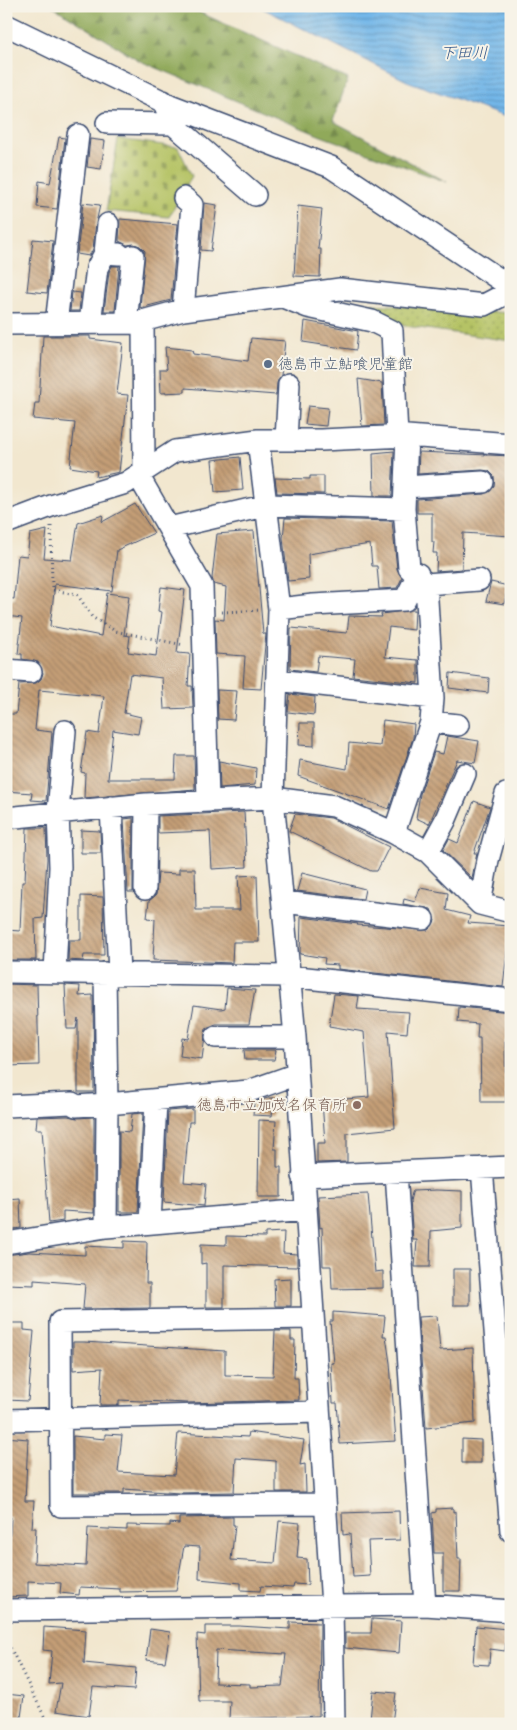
<svg xmlns="http://www.w3.org/2000/svg" width="517" height="1730" font-family="'Comic Neue','Klee One',sans-serif">
  <defs>
    <pattern id="grass-dots" width="8" height="8" patternUnits="userSpaceOnUse" patternTransform="scale(1.25)"><rect width="8" height="8" fill="#b5c365"/><path d="M2 2h.1M6 6h.1" fill="none" stroke="#929f56" stroke-width="1.8" stroke-linecap="round"/></pattern>
    <pattern id="forest-firs" width="22" height="20" patternUnits="userSpaceOnUse" patternTransform="scale(1.25)"><rect width="22" height="20" fill="#90a95a"/><path d="M5 1l3.5 6h-7zM16 11l3.5 6h-7z" fill="#758a4e"/></pattern>
    <pattern id="cemetery-stones" width="16" height="16" patternUnits="userSpaceOnUse" patternTransform="scale(1.25)"><rect width="16" height="16" fill="#b5c365"/><path d="M2 7V4a2 2 0 0 1 4 0v3zM10 15v-3a2 2 0 0 1 4 0v3z" fill="#929f56"/></pattern>
    <pattern id="water-rules" width="6" height="5" patternUnits="userSpaceOnUse" patternTransform="scale(1.25)"><rect width="6" height="5" fill="#73b7e9"/><path d="M0 2.5h6" fill="none" stroke="#5e95c0"/></pattern>
    <pattern id="building-back-hatch" width="6" height="6" patternUnits="userSpaceOnUse" patternTransform="scale(1.25)"><rect width="6" height="6" fill="#c49e76"/><path d="M-1 5l2 2M0 0l6 6M5-1l2 2" fill="none" stroke="#9e8164"/></pattern>
  </defs>
  <rect width="100%" height="100%" fill="#f7f3e8"/>
  <filter id="ink" filterUnits="userSpaceOnUse"><feTurbulence type="fractalNoise" baseFrequency=".02" numOctaves="2"/><feDisplacementMap in="SourceGraphic" scale="10" xChannelSelector="R" yChannelSelector="G"/><feConvolveMatrix kernelMatrix="1 2 1 2 8 2 1 2 1" color-interpolation-filters="sRGB"/></filter>
  <filter id="wash" filterUnits="userSpaceOnUse"><feTurbulence type="fractalNoise" baseFrequency=".0096" numOctaves="4" result="noise"/><feDisplacementMap in="SourceGraphic" scale="20" xChannelSelector="R" yChannelSelector="G"/><feGaussianBlur stdDeviation="1.12" result="paint"/><feColorMatrix in="noise" values="0 0 0 0 0 0 0 0 0 0 0 0 0 0 0 0 0 1.4 0 .05"/><feComposite in="paint" operator="in"/></filter>
  <g filter="url(#wash)">
    <rect width="100%" height="100%" fill="#f2e7cf"/>
    <!-- grass -->
    <path fill="url(#grass-dots)" stroke="#687962" d="M341,302L511,313V341L398,325L390,316L335,306Z"/>
    <!-- forest -->
    <path fill="url(#forest-firs)" stroke="#566c5c" d="M52,6H185L348,79L333,121L447,182L321,136L140,61Z"/>
    <!-- cemetery -->
    <path fill="url(#cemetery-stones)" stroke="#687962" d="M118,139L178,147L192,176L169,217L106,211Z"/>
    <!-- water -->
    <path fill="url(#water-rules)" stroke="#4773a4" d="M258,6H511V119L407,81Z"/>
    <g id="blocks">
      <!-- building -->
      <path fill="url(#building-back-hatch)" fill-rule="evenodd" d="M59,137L65,138L57,209L37,207L39,181L50,183Z
        M90,139L105,141L101,169L87,167Z
        M83,203L100,205L96,223L93,249L89,256L77,254Z
        M204,203L217,205L211,251L201,250Z
        M298,206L322,209L318,249H321L320,277L294,276Z
        M120,219L178,224L171,300L140,308L145,251L140,246L134,244L127,245L119,241Z
        M33,239L53,241L47,293L27,291Z
        M112,266H119L115,311H104L109,272Z
        M72,292L81,293L79,311H70Z
        M305,321L358,331L356,350L303,342Z
        M43,336H90V339L123,343L117,394L128,395L119,472L96,477L97,471L70,467L75,423L33,419L35,403H39Z
        M251,338L285,341L281,375L277,383L276,395L185,388V392L161,393L160,369H167L165,347L192,350L193,354L248,361Z
        M358,379L382,383L384,425L362,426Z
        M308,406L328,408L326,426L305,424Z
        M394,451L392,496H374L373,453Z
        M419,452L511,456V536L463,533L462,569L436,571L437,553H433L434,542H432V513H417V499L484,494L494,487V476L489,471L482,470L418,474Z
        M240,457L243,490L215,492L212,460Z
        M310,476H324V494L277,493L275,478L310,479Z
        M135,504L154,533L117,550L112,591L55,584L50,626L101,636L107,593L129,596L124,635L130,636L128,652L156,656L162,612L158,611L161,587L185,590L177,653L190,654L188,686H192L193,708L164,709L162,678L130,674L124,713L141,717L138,734L113,730L108,779H175L176,756H194L195,789L84,798L85,773L81,772L87,732L99,734L104,696L39,690L35,730L52,732L46,801L31,800L32,793L6,791V714H16L19,684L36,683L41,679L43,673L38,662L22,659V654H18L22,618L6,616V598L14,599L18,555L27,556L30,534L47,530L44,558L72,560L78,523L103,515L102,522Z
        M285,518L392,521L397,569L402,578L397,588L379,589L377,566H372L370,544L308,554L309,579L288,581L283,538Z
        M254,531L263,634H266L261,689L243,688L245,656L216,654L215,619L224,620L226,587L214,584L212,578L217,534Z
        M491,582L508,586L504,604L486,601Z
        M412,610H415L414,630L389,627L385,657L418,660V683L353,676L355,659L318,656L316,672L290,669L291,628L347,633L349,616L382,617L381,614Z
        M450,673L489,678L488,693L449,688Z
        M217,690L237,691L234,720L218,719Z
        M290,694L315,697L314,715L288,712Z
        M383,720L414,724L413,738L389,809L298,776L300,760L347,769L349,743L380,746Z
        M300,723H314V746L299,745Z
        M447,736L479,741L475,763L457,760L429,824L416,818L420,794L434,752L443,754Z
        M219,761L256,768L255,785L220,788Z
        M474,801L490,807L474,853H477L472,878L443,850L449,839L458,843Z
        M244,812L247,867L212,869L210,831L158,833V816Z
        M295,814L331,818L389,847L377,871H371L289,831Z
        M133,818V892H128L124,819Z
        M27,828H46L47,859L43,918L35,919L36,960H6V930L20,931L22,882H25Z
        M81,830L100,831L101,853H81Z
        M179,869H195L196,910H240L238,876L257,875L259,942H233L232,963L153,960L155,919L147,918L149,901L156,895L158,873L179,874Z
        M302,873L365,889L363,899L297,891Z
        M420,888L448,893L446,910L470,916L468,923L510,926L503,987L338,969V965L324,964L325,958L300,954L301,917L358,924L357,925L428,930L435,921L431,909L403,904L404,899L415,902Z
        M81,896L103,897L104,955H84L83,961L68,960L69,940H81Z
        M6,984L37,985L39,1065L6,1066Z
        M65,985L80,986L79,996L93,995L94,1092H78V1018L76,1029H67Z
        M227,988L255,990L249,1024H216L206,1028L202,1059L180,1056L182,1038L188,1039L194,1005L221,1009L225,1008Z
        M334,994L359,996L357,1009L409,1012L407,1033L388,1031L395,1128L347,1133V1162L317,1163V1143H325L322,1101L369,1097L364,1032L329,1026Z
        M459,1007L511,1012V1041H505L506,1102H481L480,1038H477L478,1024L458,1022Z
        M244,1050H276L274,1060H245Z
        M268,1098H274L272,1116L253,1115L254,1102Z
        M193,1109V1122H189L184,1182L206,1184L204,1206L164,1202L168,1111Z
        M143,1113L138,1212H119V1131L130,1132L132,1114Z
        M68,1116L77,1118L94,1117V1213L63,1211V1221L49,1223L42,1129H36L37,1117Z
        M259,1120L276,1121L274,1149H277V1167H281V1197H258Z
        M436,1190L462,1191V1228L431,1231L430,1267H415L417,1240H413L410,1201L412,1193L413,1191Z
        M368,1194L375,1272L383,1271V1288L332,1289L331,1266H323L322,1227L320,1228L318,1196Z
        M20,1198L21,1228L6,1230V1199Z
        M284,1232L283,1253L297,1254V1267L224,1265V1307H206V1263L201,1264V1244L226,1245V1236L265,1237V1233Z
        M124,1241L147,1242L146,1283H150V1308L83,1309L85,1284L34,1280V1285L6,1284V1255L29,1252L85,1255V1246L124,1248Z
        M453,1269H470V1305H453Z
        M291,1278V1306H275L274,1279Z
        M333,1312L385,1316L383,1336H386L390,1363L396,1441L340,1444L337,1403H333L331,1363H334L330,1321H333Z
        M437,1316L440,1350L473,1348L475,1423L426,1428L418,1317Z
        M6,1323H24V1330L34,1331L28,1401L6,1400Z
        M275,1331H291V1340H295L294,1378H298L299,1400L187,1403L119,1400V1405H100L102,1368L73,1370V1342H84L225,1351V1375L273,1376Z
        M249,1432L304,1440L300,1465L305,1464L306,1492H276V1461L236,1458L234,1492L179,1493L124,1489V1493H73V1436L105,1439V1434L122,1435L118,1472L174,1475L178,1433L248,1437Z
        M6,1437L28,1439L25,1501H34L32,1528H36L34,1563L86,1566L88,1528L127,1530V1525L170,1526V1523L179,1524V1518L233,1517V1525H235L231,1560L275,1563L279,1521L300,1523L297,1558L307,1559L308,1585L294,1584L293,1588L261,1586L260,1591L241,1590V1583L199,1579L200,1547L184,1546L176,1591L120,1592V1589L80,1587L79,1595L60,1593L61,1583L28,1581V1596L6,1597V1561H8L11,1517H6Z
        M462,1439L481,1440V1463H462Z
        M453,1508V1512L456,1511L458,1559H461L460,1591H443V1553H434L432,1513L436,1512V1509Z
        M399,1511L400,1540L368,1541L370,1576L353,1577L350,1534L343,1535L342,1513Z
        M372,1619L401,1621L399,1653L345,1648V1633H371Z
        M290,1622L320,1623L319,1716L229,1719L230,1701H199L197,1634L205,1635V1626H239L290,1629ZM216,1650L286,1654L282,1686L250,1687V1684L215,1683Z
        M476,1626L507,1629L505,1651L490,1649L489,1665L473,1664Z
        M44,1627L86,1630L84,1663L136,1668L134,1690L93,1687L89,1716L56,1711L61,1683L49,1684L52,1651L43,1650Z
        M150,1629L170,1632L165,1662L146,1660Z
        M373,1691L396,1693L392,1723L370,1720Z
        M6,1694L24,1696L20,1724H6Z"/>
    </g>
  </g>
  <g filter="url(#ink)">
    <use href="#blocks" fill-opacity="0" stroke="#3b4b6f" stroke-width="1"/>
    <g fill="none" stroke-linecap="round" stroke-linejoin="round">
      <defs>
        <path id="minor" d="M6,25L170,105L331,167L511,287
          M163,101L173,124L255,195
          M107,123L173,124
          M108,224L105,253L119,254
          M283,297L308,307L372,321L392,331L397,436
          M183,310L192,205L184,198
          M143,321L144,470
          M90,323L97,268L105,253
          M126,323L133,256
          M6,324L135,323L183,310L340,289L484,305L511,291
          M56,324L78,135
          M258,440L279,609L273,798L295,1037L332,1606L334,1724
          M286,440L289,384
          M138,475L202,586L208,800
          M405,487L483,482
          M6,523L51,506L126,483L175,451L258,440H321L407,436L511,444
          M169,528L268,505L404,509
          M426,584L479,580
          M279,609L313,605L405,600L418,574
          M6,670L31,672
          M277,680L433,698
          M431,722L458,725
          M111,807L119,973
          M6,818L146,804L273,798L334,806L394,833L428,852L480,904L511,912
          M394,833L431,722L433,698L426,584L409,568L404,509L407,436
          M428,852L445,821L465,774
          M145,889L146,804
          M284,902L423,919
          M480,904L488,860L506,794
          M6,972L288,976L511,1000
          M55,973L60,867L58,812L65,731
          M105,973L107,1104L249,1091L297,1074
          M216,1037H295
          M6,1106L72,1103L76,1106L107,1104L106,1227
          M482,1168L511,1531
          M396,1172L425,1605
          M303,1176L511,1167
          M150,1223L156,1101
          M6,1243L106,1227L306,1210
          M312,1318L60,1322L61,1506L324,1504
          M6,1420L318,1412
          M6,1610L425,1605L511,1611"/>
      </defs>
      <!-- minor casing -->
      <use href="#minor" stroke="#3b4b6f" stroke-width="24"/>
      <!-- path -->
      <path stroke="#3b4b6f" stroke-width="3" stroke-dasharray="1 4" stroke-linecap="butt" d="M51,526L52,590L77,594L92,617L115,631L184,645
        M222,612L260,610
        M6,1639L48,1724"/>
      <!-- minor -->
      <use href="#minor" stroke="#fff" stroke-width="21"/>
    </g>
  </g>
  <!-- markers -->
  <circle fill="#5c6f8a" stroke="#f7f3e8" stroke-width="2" cx="268" cy="364" r="5"/>
  <circle fill="#8d6e63" stroke="#f7f3e8" stroke-width="2" cx="357" cy="1105" r="5"/>
  <g text-anchor="middle" dominant-baseline="central" stroke-width="4" stroke-linejoin="round" paint-order="stroke">
    <!-- service labels -->
    <g font-size="15" fill="#4e5e75" stroke="#f7f3e8" text-anchor="start">
      <text x="278" y="364">徳島市立鮎喰児童館</text>
    </g>
    <!-- education labels -->
    <g font-size="15" fill="#785e54" stroke="#f7f3e8" text-anchor="end">
      <text x="347" y="1105">徳島市立加茂名保育所</text>
    </g>
    <!-- water labels -->
    <g font-size="16" font-style="italic" fill="#355888" stroke="#f7f3e8">
      <text x="464" y="53">下田川</text>
    </g>
  </g>
  <!-- margin -->
  <rect width="517" height="1730" fill="none" stroke="#f7f3e8" stroke-width="25"/>
</svg>
